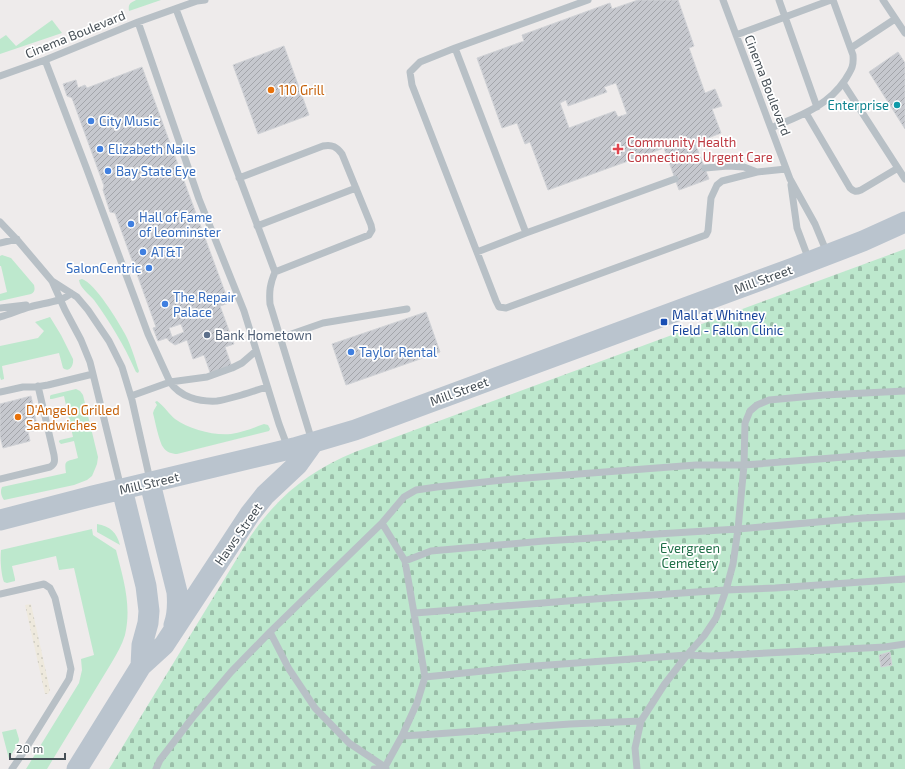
<svg xmlns="http://www.w3.org/2000/svg" width="905" height="769" font-family="'Exo 2',sans-serif">
  <defs>
    <pattern id="sand-dots" width="8" height="8" patternUnits="userSpaceOnUse"><rect width="8" height="8" fill="#eee9dd"/><path d="M2 2h.1M6 6h.1" fill="none" stroke="#cdcac0" stroke-width="1.8" stroke-linecap="round"/></pattern>
    <pattern id="cemetery-stones" width="16" height="16" patternUnits="userSpaceOnUse"><rect width="16" height="16" fill="#bde8cd"/><path d="M2 7V4a2 2 0 0 1 4 0v3zM10 15v-3a2 2 0 0 1 4 0v3z" fill="#9bbea9"/></pattern>
    <pattern id="building-hatch" width="6" height="6" patternUnits="userSpaceOnUse"><rect width="6" height="6" fill="#c6c8ce"/><path d="M-1 1l2-2M0 6l6-6M5 7l2-2" fill="none" stroke="#a3a5aa"/></pattern>
  </defs>
  <rect width="100%" height="100%" fill="#eeebeb"/>
  <!-- green -->
  <path fill="#bde8cd" d="M136,0H161L129,11C128,4 130,3 136,0Z
    M52,20L62,33L0,54V39L6,35L16,46Z
    M2,255L11,258L34,285C35,289 35,292 31,294L0,301V294L7,292L1,266H0V256Z
    M82,279C95,283 118,321 125,334C131,345 135,359 139,371L138,373L136,372L135,370C124,345 110,322 94,300C89,294 80,288 79,280Z
    M50,317L61,335L73,359C74,366 69,373 63,368L59,353L2,366L4,378V379L1,380L0,377V346L38,338L44,331L35,322Z
    M76,389L80,391L83,395L98,457L97,464L95,469L92,476L87,480L74,485L4,500C1,496 0,491 2,487L66,473C64,459 66,462 78,458L74,441L61,444L59,442V441L60,440L73,437L64,396L52,399H50V396L51,395Z
    M157,401C164,406 169,414 175,419C189,429 214,436 231,434C243,432 253,428 264,424L268,425L270,429L269,431L177,454C172,454 166,452 163,447C159,441 155,421 153,413L154,410L157,405L155,402Z
    M97,524C110,526 117,533 120,545L97,532Z
    M92,529L93,535L96,537L116,550C123,578 132,605 125,635C122,645 117,653 112,662L47,769H26L79,683L82,670L81,659L94,655L74,568L59,570L56,556L12,566L15,579V581L7,583L4,582C1,574 0,559 1,550Z
    M16,729L19,739V741L9,759L2,732Z"/>
  <!-- sand -->
  <path fill="url(#sand-dots)" d="M31,604L50,690L48,694H45L25,605Z"/>
  <!-- cemetery -->
  <path fill="url(#cemetery-stones)" d="M905,249V769H109L250,537C278,496 309,471 355,452Z"/>
  <!-- building -->
  <path fill="url(#building-hatch)" stroke="#d0d2d6" fill-rule="evenodd" d="M638,0H678L694,46L689,48L705,93L715,89L722,106L712,109L721,133L695,143L709,179L679,190L664,148L548,190L530,142L525,144L517,123L502,128L477,58L524,41L522,35L610,3L612,9ZM616,83L627,114L618,117L615,111L569,128L560,103L566,100L568,106L607,92L604,87Z
    M284,46L309,115L258,134L233,65Z
    M898,52L905,63V129L869,72Z
    M142,67L229,303L220,306L234,344L225,347L232,367L211,375L204,355L193,359L187,340L175,345L169,341L167,338L158,341L153,328L156,327L115,213L110,212L103,190L104,186L72,98L67,96L63,84L76,80L78,88L85,85L87,88ZM181,324L184,332L172,337L169,328Z
    M426,312L440,352L346,385L332,344Z
    M31,396L38,430L28,432L30,441L3,448L0,436V404Z
    M890,652L892,665L881,667L879,655Z"/>
  <g fill="none" stroke-linecap="round" stroke-linejoin="round">
    <!-- lane -->
    <path stroke="#b8c0c6" stroke-width="7" d="M588,0L455,48L526,233L675,179
      M723,0L790,179L815,224L827,253
      M779,0L817,107
      M883,0L905,33
      M176,9L275,272C270,284 269,291 270,304L312,441
      M138,22L199,199L244,311L279,424L288,448
      M736,35L831,0
      M455,48L420,62L410,72L412,85L496,301L499,307L506,308L703,236L706,235L708,231L711,198L717,185L722,181L757,172L786,169
      M851,48L895,19
      M45,60L86,167L148,334L170,382C180,397 199,402 217,401C224,400 231,398 238,396C248,393 257,390 267,387
      M0,76L45,60L138,22L197,1L205,0
      M843,83L905,179
      M806,113L850,188C854,192 856,192 861,190L898,168
      M771,128C799,116 827,107 845,80C851,70 854,67 853,55L833,0
      M705,168L728,166L744,167L757,172
      M239,178L323,146C332,144 337,147 342,154L371,225L372,230L369,235L275,272
      M791,185L797,228L809,260
      M0,222L19,242L52,281L65,310L81,340L90,362L93,374L121,488
      M257,226L356,188
      M0,243L17,239
      M477,252L526,233
      M52,281L77,297L88,310L109,341L122,367L132,400L150,480
      M0,308L26,305
      M0,317C10,314 20,310 30,307C42,303 63,302 71,293
      M280,338L323,323L407,309
      M0,392L23,387H36L48,385L93,374
      M131,396L170,382L207,377L232,368L242,363L256,351
      M0,479L50,467C55,464 55,461 54,455L38,386
      M405,561L431,551L544,541L738,529L863,518L905,516
      M0,594L44,584L50,588L55,598L71,669L69,679L25,750L12,769
      M415,613L580,600L726,590L775,588L905,579
      M270,632L289,669L315,708L349,743L385,767L402,736L417,703L425,677L405,561L382,523
      M425,677L521,667L687,655L710,656L885,647L905,644
      M402,736L435,734L570,724L641,721
      M156,769L160,760L193,717L231,672L270,632L382,523L404,497L416,490L437,487L513,479L696,465H744L870,455L905,453
      M374,769L386,768
      M637,769L635,748L641,721L664,685L687,655L704,636L716,618L726,590L733,564L738,529L744,465L745,423L750,411L757,405L769,400L824,395L905,391"/>
    <!-- secondary -->
    <path stroke="#bac4ce" stroke-width="21" d="M150,483L177,592C178,604 178,614 174,625
      M122,489L146,586L149,611L148,623L142,645L141,666
      M0,520L93,496L294,448L355,430L793,268L863,241L905,222
      M77,769L141,666L164,645L250,514L265,495L298,464L313,443"/>
  </g>
  <!-- markers -->
  <g fill="#e8710a" stroke="#fff" stroke-width="1.5">
    <circle cx="271" cy="90" r="4"/>
    <circle cx="18" cy="417" r="4"/>
  </g>
  <circle fill="#0f9aa8" stroke="#fff" stroke-width="1.5" cx="897" cy="105" r="4"/>
  <g fill="#3f7fe0" stroke="#fff" stroke-width="1.5">
    <circle cx="91" cy="121" r="4"/>
    <circle cx="100" cy="149" r="4"/>
    <circle cx="108" cy="171" r="4"/>
    <circle cx="131" cy="224" r="4"/>
    <circle cx="143" cy="252" r="4"/>
    <circle cx="149" cy="268" r="4"/>
    <circle cx="165" cy="304" r="4"/>
    <circle cx="351" cy="352" r="4"/>
  </g>
  <path fill="#e0444e" stroke="#fff" stroke-width="1.5" d="M616 143h4v4h4v4h-4v4h-4v-4h-4v-4h4z"/>
  <rect fill="#1a4fb4" stroke="#fff" stroke-width="1.5" x="660" y="318" width="8" height="8" rx="2"/>
  <circle fill="#5c6f8a" stroke="#fff" stroke-width="1.5" cx="207" cy="335" r="4"/>
  <g text-anchor="middle" dominant-baseline="central" stroke-width="3.5" stroke-linejoin="round" paint-order="stroke">
    <!-- street labels -->
    <g font-size="13" fill="#464f56" stroke="#fff">
      <text transform="translate(75 34) rotate(-22)">Cinema Boulevard</text>
      <text transform="translate(768 85) rotate(69)">Cinema Boulevard</text>
      <text transform="translate(763 279) rotate(-20)">Mill Street</text>
      <text transform="translate(459 391) rotate(-20)">Mill Street</text>
      <text transform="translate(149 483) rotate(-13)">Mill Street</text>
      <text transform="translate(238 534) rotate(-55)">Haws Street</text>
    </g>
    <!-- food labels -->
    <g font-size="13" fill="#c56008" stroke="#fff" text-anchor="start">
      <text x="279" y="90">110 Grill</text>
      <text x="26" y="410">D'Angelo Grilled<tspan x="26" dy="15">Sandwiches</tspan></text>
    </g>
    <!-- culture labels -->
    <g font-size="13" fill="#0d838f" stroke="#fff" text-anchor="end">
      <text x="889" y="105">Enterprise</text>
    </g>
    <!-- shop labels -->
    <g font-size="13" fill="#366cbe" stroke="#fff" text-anchor="start">
      <text x="99" y="121">City Music</text>
      <text x="108" y="149">Elizabeth Nails</text>
      <text x="116" y="171">Bay State Eye</text>
      <text x="139" y="217">Hall of Fame<tspan x="139" dy="15">of Leominster</tspan></text>
      <text x="151" y="252">AT&amp;T</text>
      <text x="141" y="268" text-anchor="end">SalonCentric</text>
      <text x="173" y="297">The Repair<tspan x="173" dy="15">Palace</tspan></text>
      <text x="359" y="352">Taylor Rental</text>
    </g>
    <!-- health labels -->
    <g font-size="13" fill="#be3a42" stroke="#fff" text-anchor="start">
      <text x="627" y="142">Community Health<tspan x="627" dy="15">Connections Urgent Care</tspan></text>
    </g>
    <!-- transit labels -->
    <g font-size="13" fill="#164399" stroke="#fff" text-anchor="start">
      <text x="672" y="315">Mall at Whitney<tspan x="672" dy="15">Field - Fallon Clinic</tspan></text>
    </g>
    <!-- service labels -->
    <g font-size="13" fill="#4e5e75" stroke="#fff" text-anchor="start">
      <text x="215" y="335">Bank Hometown</text>
    </g>
    <!-- park labels -->
    <g font-size="13" fill="#1f6f47" stroke="#fff">
      <text x="690" y="548">Evergreen<tspan x="690" dy="15">Cemetery</tspan></text>
    </g>
  </g>
  <!-- scale -->
  <path d="M10 753v6h55v-6" fill="none" stroke="#464f56" stroke-width="2"/>
  <text x="16" y="753" font-size="12" fill="#464f56" stroke="#ffffff" stroke-width="3" paint-order="stroke">20 m</text>
</svg>
